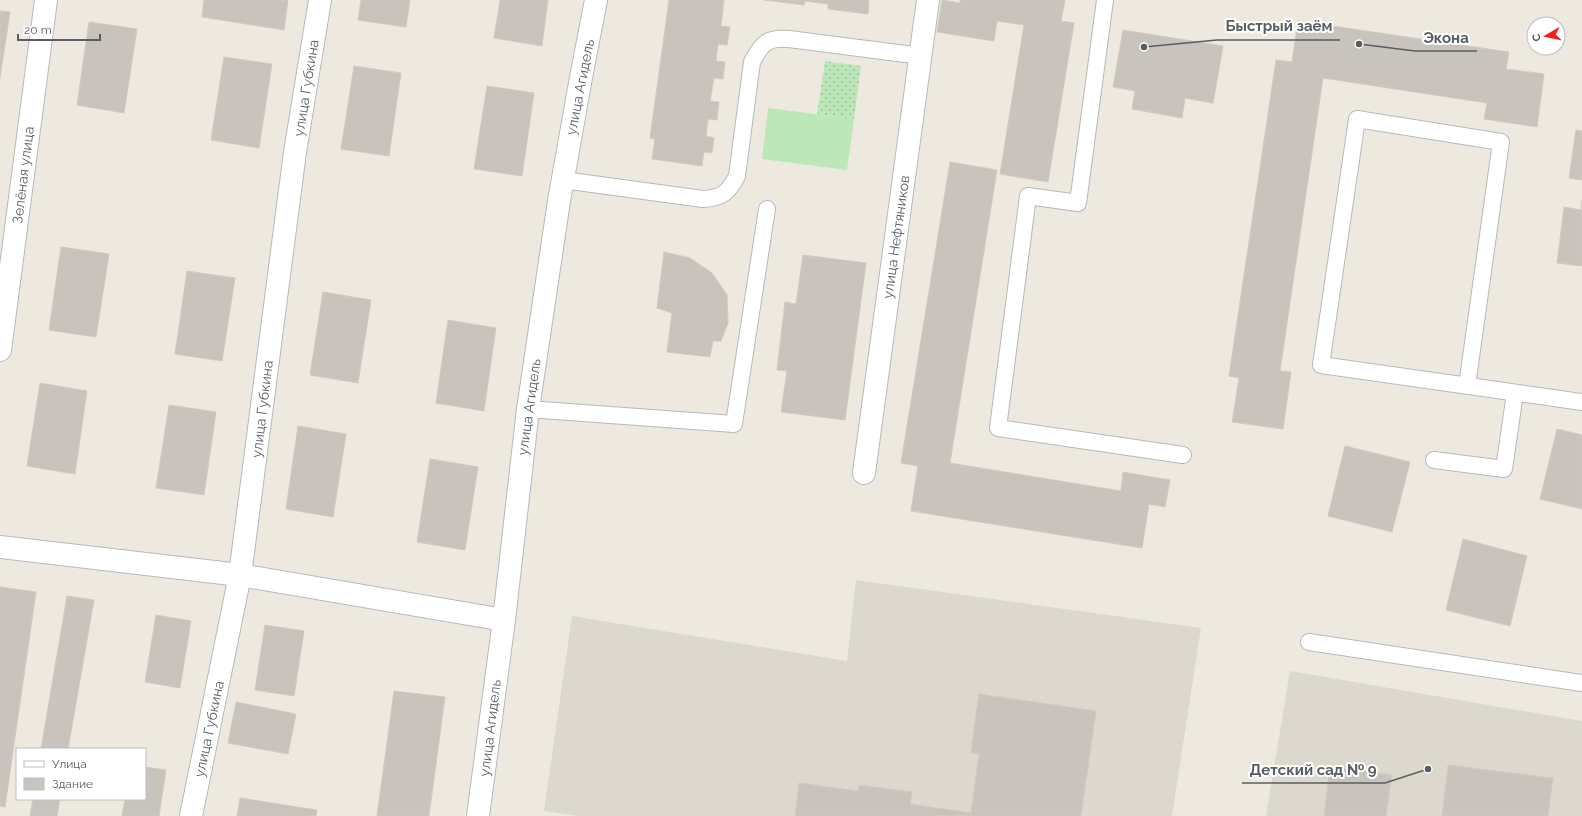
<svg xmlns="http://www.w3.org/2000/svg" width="1582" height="816" font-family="Raleway,sans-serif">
  <defs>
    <pattern id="park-dots" width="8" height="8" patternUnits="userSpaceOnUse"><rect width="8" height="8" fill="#bce7b9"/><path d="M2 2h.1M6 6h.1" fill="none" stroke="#9cbe9a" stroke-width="1.8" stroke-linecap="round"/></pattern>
  </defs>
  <rect width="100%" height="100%" fill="#ede9df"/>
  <!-- education -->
  <path fill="#dcd8ce" d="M856,580L1201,628L1172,816H578L544,811L572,616L847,661Z
    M1290,671L1582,721V816H1266Z"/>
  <!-- park -->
  <path fill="url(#park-dots)" d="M825,61L861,66L854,119L817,114Z"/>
  <!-- pitch -->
  <path fill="#bce7b9" d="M768,108L854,119L847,170L762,159Z"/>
  <!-- building -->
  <path fill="#c8c3bc" stroke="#d2cabd" d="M204,0H288L284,30L202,17Z
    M361,0H410L406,27L358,20Z
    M500,0H548L542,46L494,38Z
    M669,0H724L721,26L730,27L727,45L718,44L716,61L725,62L723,79L714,78L710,101L719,102L717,120L708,119L707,128L706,136L714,138L712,153L704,152L702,166L652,159L655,139L650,138Z
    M764,0H869L868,14L828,9V4L805,1L804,5Z
    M942,0L960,3V0H1065L1061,21L1074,23L1048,182L1000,174L1024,25L997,21L994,41L937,32Z
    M0,11L10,12L0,78Z
    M1298,21L1509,52L1506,69L1544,74L1537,127L1484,119L1487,103L1323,78L1280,371L1291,372L1283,429L1232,422L1239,378L1229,376L1276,60L1292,62Z
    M89,22L137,29L124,113L77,105Z
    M1123,30L1223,46L1213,103L1185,98L1182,118L1132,109L1135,91L1113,87Z
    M224,57L272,64L259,148L211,140Z
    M354,66L401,73L389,156L341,149Z
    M487,86L534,93L522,176L474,169Z
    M1576,130L1582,131V180L1569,178Z
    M950,162L997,170L950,463L1121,491L1123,472L1170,480L1165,507L1149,504L1142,548L911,511L918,466L901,463Z
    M1582,200V266L1557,263L1564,207L1581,210Z
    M61,247L109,254L96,337L49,330Z
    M664,252L690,258L712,273L727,295L728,323L721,341H713L710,357L667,352L672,313L657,308Z
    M803,255L866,263L845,420L781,412L787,371L777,370L785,302L796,304Z
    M187,271L235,278L222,361L175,354Z
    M323,292L371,300L358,383L310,375Z
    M448,320L496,328L484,411L436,403Z
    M40,383L87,391L75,474L27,466Z
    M169,405L216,412L204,495L156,488Z
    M298,426L346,434L333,517L286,509Z
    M1557,429L1582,435V509L1540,499Z
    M1345,446L1410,462L1392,532L1328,516Z
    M430,459L478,467L465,550L417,542Z
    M1463,539L1527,556L1510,626L1446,610Z
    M0,587L36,592L5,807L0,806Z
    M67,596L94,600L68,749H41Z
    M156,615L191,621L180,688L145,682Z
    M265,625L304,631L294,696L255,690Z
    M394,691L445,697L429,816H377Z
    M979,694L1096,711L1081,816H795L799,783L858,791L859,785L912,792L910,804L971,813L979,754L971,753Z
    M236,702L296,714L288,754L228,743Z
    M1448,765L1553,778L1548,816H1442Z
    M145,767L166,770L159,816H122L125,799H145Z
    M1330,767L1392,775L1386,816H1324Z
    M240,798L317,810L316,816H237Z
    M33,799H60L57,816H30Z"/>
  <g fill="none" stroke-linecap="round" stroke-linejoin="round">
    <defs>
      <path id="service" d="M1105,0L1078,203L1028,196L998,428L1183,455
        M563,180L703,199C722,198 728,193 737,176L752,62C762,43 767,37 789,39L921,56
        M1467,386L1501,142L1357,119L1321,365L1582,402
        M528,409L734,424L767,209
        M1434,460L1504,469L1515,393
        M1309,642L1582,683"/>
      <path id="minor" d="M0,350L46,0
        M864,473L928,0
        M0,547L240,575L504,620
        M191,816L240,575L295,152L320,0
        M478,816L504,620L528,409L559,201L580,83L596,0"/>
    </defs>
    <!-- service casing -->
    <use href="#service" stroke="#b5b9be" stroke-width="18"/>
    <!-- minor casing -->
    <use href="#minor" stroke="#b5b9be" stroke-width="24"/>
    <!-- service -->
    <use href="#service" stroke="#fff" stroke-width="16"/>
    <!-- minor -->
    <use href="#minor" stroke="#fff" stroke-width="22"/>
  </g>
  <g text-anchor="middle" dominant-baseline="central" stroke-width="4" stroke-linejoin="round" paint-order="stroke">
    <!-- street labels -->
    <g font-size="14" fill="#585d62" stroke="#fff">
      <text transform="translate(580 87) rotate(-79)">улица Агидель</text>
      <text transform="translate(306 88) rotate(-81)">улица Губкина</text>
      <text transform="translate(23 175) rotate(-83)">Зелёная улица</text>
      <text transform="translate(896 237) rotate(-82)">улица Нефтяников</text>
      <text transform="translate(529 407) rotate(-82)">улица Агидель</text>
      <text transform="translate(262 409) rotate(-83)">улица Губкина</text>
      <text transform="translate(490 728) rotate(-83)">улица Агидель</text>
      <text transform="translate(209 729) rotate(-78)">улица Губкина</text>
    </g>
  </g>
  <!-- callouts -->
  <path fill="none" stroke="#585d62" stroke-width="1.5" d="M1144 47L1217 40H1340M1359 44L1415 51H1477M1428 769L1385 783H1242"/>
  <g fill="#585d62" stroke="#fff" stroke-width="1.5">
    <circle cx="1144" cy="47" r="4"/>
    <circle cx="1359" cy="44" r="4"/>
    <circle cx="1428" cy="769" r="4"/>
  </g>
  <g font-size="15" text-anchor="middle" font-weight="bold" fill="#585d62" stroke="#fff" stroke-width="4" stroke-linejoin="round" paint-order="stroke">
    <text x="1279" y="31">Быстрый заём</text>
    <text x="1446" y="43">Экона</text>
    <text x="1313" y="775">Детский сад № 9</text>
  </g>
  <!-- legend -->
  <rect x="16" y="748" width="130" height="52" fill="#ffffff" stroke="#bcbec0"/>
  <rect x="24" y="761" width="20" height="6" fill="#ffffff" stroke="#bcbec0"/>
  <text x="52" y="768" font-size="12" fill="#585d62">Улица</text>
  <rect x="24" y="778" width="20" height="12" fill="#c8c3bc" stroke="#bcbec0"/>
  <text x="52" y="788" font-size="12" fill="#585d62">Здание</text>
  <!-- north arrow -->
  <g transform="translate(1546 36) rotate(261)"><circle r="19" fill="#ffffff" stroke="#bcbec0"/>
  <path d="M0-3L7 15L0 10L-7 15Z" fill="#f5201d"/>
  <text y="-6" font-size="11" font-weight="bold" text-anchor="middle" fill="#585d62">С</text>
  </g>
  <!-- scale -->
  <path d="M18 34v6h82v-6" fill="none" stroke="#585d62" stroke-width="2"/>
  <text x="24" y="34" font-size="12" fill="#585d62" stroke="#ffffff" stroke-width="3" paint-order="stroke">20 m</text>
</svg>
